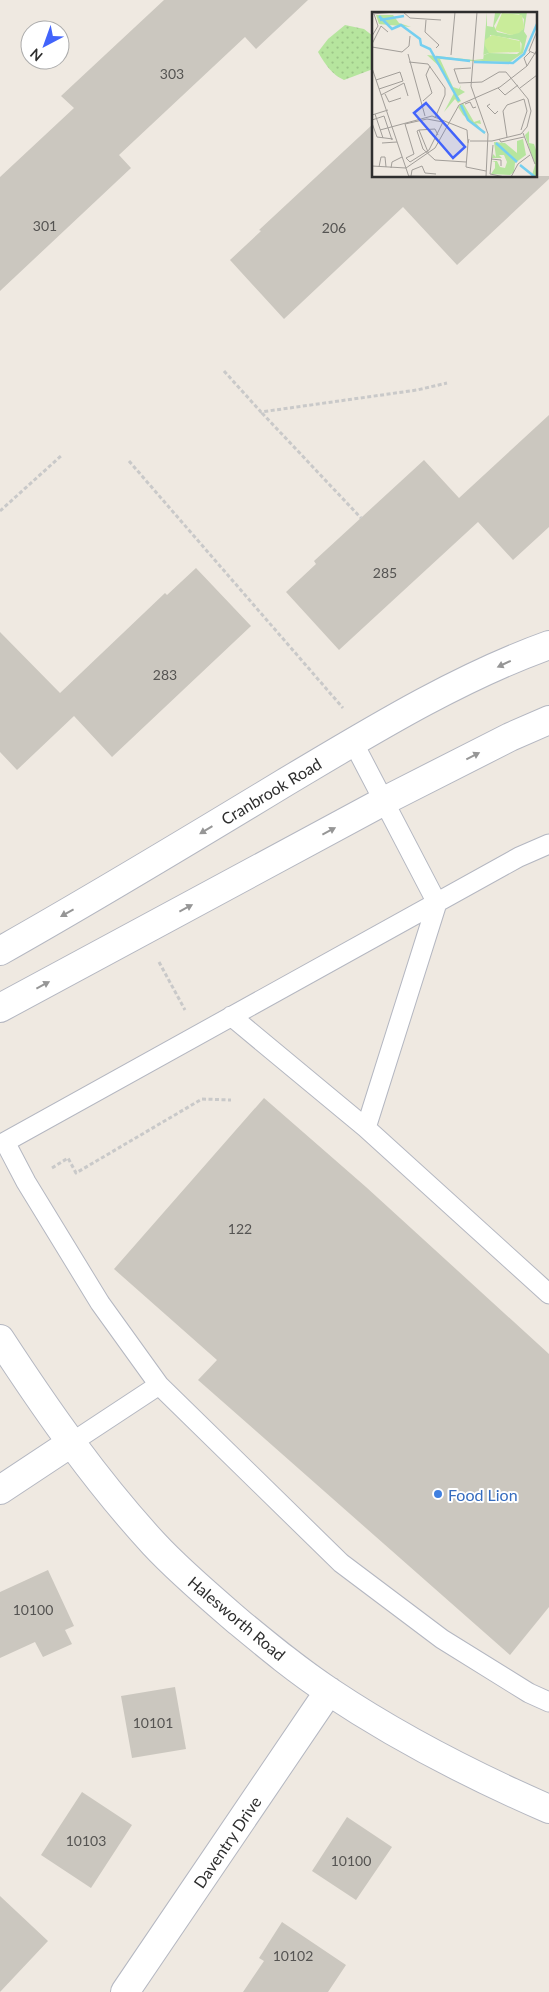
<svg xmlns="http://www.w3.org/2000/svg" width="549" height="1992" font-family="Lato,sans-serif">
  <defs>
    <pattern id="park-dots" width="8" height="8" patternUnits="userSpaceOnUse" patternTransform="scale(1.25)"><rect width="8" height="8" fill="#b6e59e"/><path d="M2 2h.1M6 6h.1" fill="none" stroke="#9dc588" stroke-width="1.8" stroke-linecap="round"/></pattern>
  </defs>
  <rect width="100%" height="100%" fill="#efe9e1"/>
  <!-- park -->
  <path fill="url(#park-dots)" d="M345,25L364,29L373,36V69L344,80C332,75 325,64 318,52L328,39Z"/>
  <!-- building -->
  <path fill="#cbc7bf" d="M164,0H308L256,49L245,37L119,155L131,168L0,291V177L74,108L61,96Z
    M373,124V176H549V179L457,265L403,207L284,319L230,260L261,231L259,230Z
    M549,415V527L513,560L478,522L339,650L286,592L316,564L314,561L424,460L459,498Z
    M196,568L251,626L112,757L74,716L17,770L0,752V632L60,693L165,593L167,595Z
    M264,1098L366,1187L549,1354V1607L510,1655L198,1380L217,1360L114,1269Z
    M48,1570L74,1626L65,1630L72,1644L43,1657L35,1642L0,1658V1592Z
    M175,1687L186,1749L132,1758L121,1696Z
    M82,1792L132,1825L91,1888L41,1855Z
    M347,1817L392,1847L356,1900L312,1871Z
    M0,1896L48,1941L0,1992Z
    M282,1922L346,1965L328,1992H243L264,1961L259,1958Z"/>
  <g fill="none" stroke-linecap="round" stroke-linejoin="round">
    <defs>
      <path id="service" d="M353,742L437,903L366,1128L549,1294
        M549,844L519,857L5,1142L26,1182L100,1303L159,1385L341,1563L442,1639L529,1693L549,1702
        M231,1016L366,1128
        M71,1443L159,1385"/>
      <path id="minor" d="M0,1339C47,1411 96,1481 154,1544C180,1572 211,1598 240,1623C269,1647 298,1671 330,1692C399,1738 473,1776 549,1809
        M0,1490L71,1443
        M125,1992L329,1691"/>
      <path id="tertiary" d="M0,951C96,897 190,840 284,783C368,733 457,678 549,645
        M0,1008L384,801L510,737L549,720"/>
    </defs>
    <!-- service casing -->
    <use href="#service" stroke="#b4b7c1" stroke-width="21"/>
    <!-- minor casing -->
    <use href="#minor" stroke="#b4b7c1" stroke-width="30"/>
    <!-- tertiary casing -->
    <use href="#tertiary" stroke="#b4b7c1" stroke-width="30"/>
    <!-- path -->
    <path stroke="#c9c9c9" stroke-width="3" stroke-dasharray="4 2.5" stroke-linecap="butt" d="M224,371L261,412L417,390L447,383
      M262,413L361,518
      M129,461L343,708
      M0,511L62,455
      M159,962L185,1010
      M52,1168L68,1158L76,1173L202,1099L231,1100"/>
    <!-- service -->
    <use href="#service" stroke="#fff" stroke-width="19"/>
    <!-- minor -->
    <use href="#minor" stroke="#fff" stroke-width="28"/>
    <!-- tertiary -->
    <use href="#tertiary" stroke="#fff" stroke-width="28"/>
  </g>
  <!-- one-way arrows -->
  <defs><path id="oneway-solid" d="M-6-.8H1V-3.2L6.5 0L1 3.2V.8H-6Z" transform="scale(1.25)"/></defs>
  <g fill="#969696">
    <use href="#oneway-solid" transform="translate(504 664) rotate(155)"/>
    <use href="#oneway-solid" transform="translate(473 756) rotate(-27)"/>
    <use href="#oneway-solid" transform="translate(206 830) rotate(149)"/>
    <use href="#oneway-solid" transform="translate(329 831) rotate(-28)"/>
    <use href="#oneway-solid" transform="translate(186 908) rotate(-28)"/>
    <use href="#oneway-solid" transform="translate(67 913) rotate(151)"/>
    <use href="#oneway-solid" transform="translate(43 985) rotate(-28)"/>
  </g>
  <!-- markers -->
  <circle fill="#3f7fe0" stroke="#fff" stroke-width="2" cx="438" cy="1494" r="5"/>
  <g text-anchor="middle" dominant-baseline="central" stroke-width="4" stroke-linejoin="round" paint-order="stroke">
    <!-- number labels -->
    <g font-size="14" fill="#555452">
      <text x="172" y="73">303</text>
      <text x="45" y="225">301</text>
      <text x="334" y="227">206</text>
      <text x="385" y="572">285</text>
      <text x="165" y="674">283</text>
      <text x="240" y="1228">122</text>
      <text x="33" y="1609">10100</text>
      <text x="153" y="1722">10101</text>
      <text x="86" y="1840">10103</text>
      <text x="351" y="1860">10100</text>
      <text x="293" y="1955">10102</text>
    </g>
    <!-- street labels -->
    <g font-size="16" fill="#2e2e2e" stroke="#fff">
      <text transform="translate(271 791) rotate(-31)">Cranbrook Road</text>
      <text transform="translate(237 1618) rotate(40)">Halesworth Road</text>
      <text transform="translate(227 1842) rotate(-56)">Daventry Drive</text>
    </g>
    <!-- shop labels -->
    <g font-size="16" fill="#366cbe" stroke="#fff" text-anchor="start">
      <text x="448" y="1494">Food Lion</text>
    </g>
  </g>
  <!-- overview -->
  <g transform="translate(372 12)">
    <rect width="165" height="165" fill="#efe9e1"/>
    <path d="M115,0V14L121,15L123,1L155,0L150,32L147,28L118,23L117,41L111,43V48L102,47H111ZM129,1L147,2L152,7L151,17L139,23L125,20L122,14ZM151,127L154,143L143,151L142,160L138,163L119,162L123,156V150L120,149H125L128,155L133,156L135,150L132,143H127L130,146H120L121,142L124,145L122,130L133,131L145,141V129Z" fill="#b6e59e" fill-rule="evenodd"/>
    <path d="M151,18L155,24L151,41L138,50L103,49L111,48L112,43L117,41L145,42L149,39ZM157,119V131L162,132L165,141V165L160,163L163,153L153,123Z" fill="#b6e59e"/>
    <path d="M4,3H21L27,11L39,15L7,12ZM55,43L141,52L68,47L81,75L87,77L89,73L88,77L93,80L86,84L89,89L86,91L83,87L72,100L82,81L69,56ZM91,91L102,110L108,108L109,112L104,111L114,123L91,103L86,95Z" fill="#b6e59e"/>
    <path d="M130,1L150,3L152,16L147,21L139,23L123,18ZM120,23L148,29L149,40L117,41L113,34V28Z" fill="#c9ec9a"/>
    <path fill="none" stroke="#75cff0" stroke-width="2.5" d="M7,4L20,17L29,13L48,27L49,33L58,37L87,89M8,8L32,4M64,45L98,49M102,50L141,51L152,42L165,12M89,93L96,108L113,121M124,131L145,150M148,153L163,165"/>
    <path fill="none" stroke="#a29e99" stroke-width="1" d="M31,0L38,6L69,8M105,0L99,74L116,122L114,165M0,2L23,0M54,8L53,20L67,33L64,36M0,24L6,14L2,2M0,32L9,14L16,20M0,35L30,40L37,34L38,24M36,42L53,104M164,42L157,39L165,19M79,43L83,0M37,50L56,52L73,76V83L63,106M155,54L152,46L158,40M0,56L37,165M4,68L28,60L31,69L7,77M126,76L133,83L146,73M148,76L165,63M13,82L17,90L29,86M9,83L32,71L36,84M51,89L60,81L54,63L58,54M93,92L98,90L101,96L104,95M118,92L115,94L123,102L126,99M3,102L11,126M0,103L16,98M0,108L12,104L20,128M0,111L5,125L21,127M33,112L55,107L71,110L57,138L38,150L34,146M33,112L42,142L34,146M165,114V134M8,118L60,104L95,118L96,131L97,127M47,118L45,119L51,137L63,148L94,150M47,118L63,117L66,123M47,118L56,140M151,121L163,152M135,125L131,99L135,93L152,87L155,99L149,118M127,127L129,130L152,125M98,129H120L149,122L155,115L159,99L156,87L134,60H127L110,70L87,71L82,57L99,56M10,131L25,130M96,131L94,155L114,159M121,133L118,162L133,165M119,147L129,148V154M0,154L34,156M7,155L9,145H13L14,155M19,156L20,150L30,145M34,156L63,136L87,93L128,75L155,54L165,38M37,164L95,165M39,164L40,158L50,154L53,161L64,162M139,165L146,152L158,143"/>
    <path fill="#4264fb" fill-opacity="0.15" stroke="#4264fb" stroke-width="2.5" d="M54,91L93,135L81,146L42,101Z"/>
    <rect width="165" height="165" fill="none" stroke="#2e2e2e" stroke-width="2.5"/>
  </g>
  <!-- north arrow -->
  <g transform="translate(45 45) rotate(221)"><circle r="24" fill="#ffffff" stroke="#ababab"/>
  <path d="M0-4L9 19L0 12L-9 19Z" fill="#4264fb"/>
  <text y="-8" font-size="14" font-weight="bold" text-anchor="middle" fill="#2e2e2e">N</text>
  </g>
</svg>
